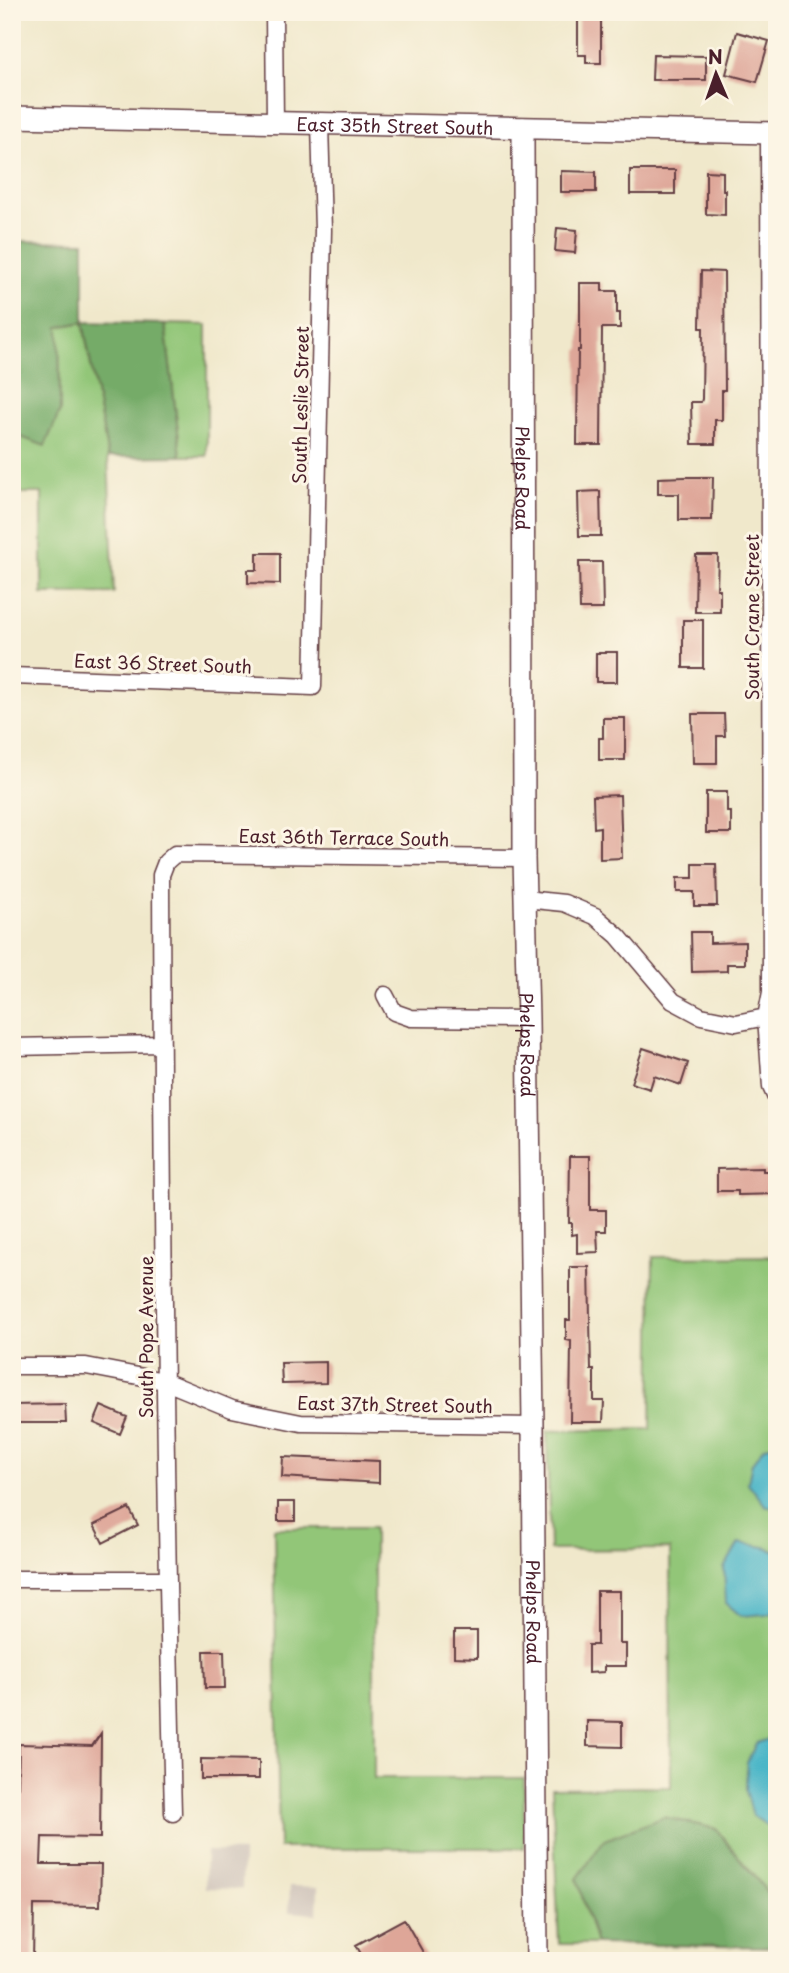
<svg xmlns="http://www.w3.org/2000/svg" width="789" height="1973" font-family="'Playpen Sans',sans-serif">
  <rect width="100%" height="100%" fill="#fcf5e5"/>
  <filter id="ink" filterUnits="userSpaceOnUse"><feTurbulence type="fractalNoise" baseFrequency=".0143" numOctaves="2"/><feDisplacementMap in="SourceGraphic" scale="14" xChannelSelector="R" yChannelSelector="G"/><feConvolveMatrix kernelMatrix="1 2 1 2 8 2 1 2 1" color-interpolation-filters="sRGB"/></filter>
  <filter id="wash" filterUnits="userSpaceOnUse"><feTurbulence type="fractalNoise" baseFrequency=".00686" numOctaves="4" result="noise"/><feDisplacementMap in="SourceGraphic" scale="28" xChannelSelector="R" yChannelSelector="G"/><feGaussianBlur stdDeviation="1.57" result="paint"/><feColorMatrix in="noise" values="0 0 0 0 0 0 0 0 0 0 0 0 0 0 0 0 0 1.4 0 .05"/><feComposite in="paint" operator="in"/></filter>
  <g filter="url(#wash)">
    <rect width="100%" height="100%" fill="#f0e8cb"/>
    <!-- industrial -->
    <path fill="#cec2b9" d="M206,1851L243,1852L242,1889L205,1888Z
      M290,1886L318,1887L317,1914L289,1912Z"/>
    <!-- green -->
    <path fill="#92c678" stroke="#6e7252" stroke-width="2" d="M83,322L108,457L114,593L42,594V493H12V396L18,436L60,411L59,327Z
      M165,324L207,325V456H181Z
      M777,1256V1893H767L716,1829L577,1879L596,1944H559L552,1788L671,1787L670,1549L550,1550L547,1431L651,1429L653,1257Z
      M274,1528H374V1778H524V1848H279Z"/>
    <!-- forest -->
    <path fill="#75ab68" stroke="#60654a" stroke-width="2" d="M12,241L84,242V322L165,324L181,456L108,457L83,322L59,327L60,411L45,446L18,436L12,396Z
      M664,1817L716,1829L767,1892L777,1893V1947L596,1944L577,1879L604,1840Z"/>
    <!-- water -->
    <path fill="#4bb6c7" stroke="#4a6a79" stroke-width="2" d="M777,1445V1510L765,1505L748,1483L752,1463L764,1447Z
      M739,1543L765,1547L777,1552V1610L766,1614L741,1616L726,1603L724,1568Z
      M777,1737V1830L766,1825L753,1816L746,1791L747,1763L756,1743Z"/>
    <g id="blocks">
      <!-- building -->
      <path fill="#dea698" d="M578,16H601V63H586V55H578Z
        M737,32L769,41L757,82L726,74Z
        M653,55L706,56V80H652Z
        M630,170H675V194H630Z
        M561,171L596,172V192H561Z
        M706,171L723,172V190H725V215L706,214Z
        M557,228L577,230L575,253L555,251Z
        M701,271L724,272L725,390H722V420H715V444H692L691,402H701L702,399L703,328H700Z
        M580,283H602V291H617V313H620V328H602L601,445H577L578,350H580Z
        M686,477H713L712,520H679V494H658V478Z
        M600,491L601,536H579L578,492Z
        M257,553H280V584L248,583V570H257Z
        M696,555H718L717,589H720V612H695Z
        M579,562H602L603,609H580Z
        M683,620H703V668H683Z
        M605,652H617V682H596V653H605Z
        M692,714H724L725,736H717V763H693Z
        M603,718H625V760H599V738H603Z
        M706,792H727V812H731V833H706Z
        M620,795L622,858L600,859V827L594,828L593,796Z
        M693,864H716L717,906H694V892H677V878H693Z
        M691,932H710V943L745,942V964H727V971L692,972Z
        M643,1048L688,1063L681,1085L654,1076L650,1089L631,1083Z
        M570,1156H590V1210H606V1231H597L598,1252L577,1253V1234L572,1235V1223H569Z
        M763,1168V1171H777V1194L738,1195V1191H717V1169Z
        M570,1267H589L591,1370H594V1401H604L603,1422H570L571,1341L566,1340V1320H570Z
        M326,1362V1383L282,1384L281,1363Z
        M65,1404L66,1423H12V1405Z
        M101,1406L127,1417L120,1434L94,1423Z
        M283,1457L379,1461V1483L282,1477Z
        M278,1502H295V1521H278Z
        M129,1508L138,1525L103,1543L94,1525Z
        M597,1591H620V1644H626V1666H604V1672L588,1673V1645H597Z
        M454,1631H477V1658L454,1657Z
        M204,1651H224L225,1688H205Z
        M587,1721L622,1722V1747L587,1746Z
        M101,1733L100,1838L42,1837L41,1864H101L100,1906L34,1905L33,1961H12V1840L17,1836L19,1744L92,1746Z
        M201,1759L259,1760V1779H201Z
        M404,1919L428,1961H365L356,1945Z"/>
    </g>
  </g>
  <g filter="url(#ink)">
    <use href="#blocks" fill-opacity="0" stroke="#633d43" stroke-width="2"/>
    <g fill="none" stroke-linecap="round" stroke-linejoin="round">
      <defs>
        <path id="street" d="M274,12L275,123
          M769,133L771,992L766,1017L771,1087L777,1100
          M12,676L313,687L323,230L320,124
          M525,899L564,903L595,916L618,936L673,1001L701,1016L736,1023L766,1017
          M385,995L394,1012L411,1018L528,1019
          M12,1047L162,1044
          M12,1366H86L164,1381L232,1409L301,1423L533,1426
          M12,1579H167
          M173,1813C165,1501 162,1188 161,875L166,862L175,854L524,858"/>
        <g id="secondary">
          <path id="s1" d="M12,117L777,133"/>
          <path id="s2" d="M523,128L524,858L528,1019L533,1426L537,1961"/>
        </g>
      </defs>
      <!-- street casing -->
      <use href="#street" stroke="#633d43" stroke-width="19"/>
      <!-- secondary casing -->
      <use href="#secondary" stroke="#633d43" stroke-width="24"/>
      <!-- street -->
      <use href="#street" stroke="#fff" stroke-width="16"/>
      <!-- secondary -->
      <use href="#secondary" stroke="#fff" stroke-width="21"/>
    </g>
  </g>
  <g text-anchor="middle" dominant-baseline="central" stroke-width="6" stroke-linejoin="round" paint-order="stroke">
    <!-- street labels -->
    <g font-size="18" fill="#4a1f2b" stroke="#fcf5e5">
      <text stroke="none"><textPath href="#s1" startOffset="383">East 35th Street South</textPath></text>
      <text transform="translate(300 405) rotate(-89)">South Leslie Street</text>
      <text stroke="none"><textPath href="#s2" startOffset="350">Phelps Road</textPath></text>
      <text transform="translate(751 617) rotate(-90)">South Crane Street</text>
      <text transform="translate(163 663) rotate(2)">East 36 Street South</text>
      <text transform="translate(344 837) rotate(1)">East 36th Terrace South</text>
      <text stroke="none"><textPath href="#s2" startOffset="917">Phelps Road</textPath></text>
      <text transform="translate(145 1337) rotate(-90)">South Pope Avenue</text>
      <text transform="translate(395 1404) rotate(1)">East 37th Street South</text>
      <text stroke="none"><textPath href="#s2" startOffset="1484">Phelps Road</textPath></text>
    </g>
  </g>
  <!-- margin -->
  <rect width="789" height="1973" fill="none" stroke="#fcf5e5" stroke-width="42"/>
  <!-- north arrow -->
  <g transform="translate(716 74) rotate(358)" stroke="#fcf5e5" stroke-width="5" paint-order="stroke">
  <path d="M0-5L12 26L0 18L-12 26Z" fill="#4a1f2b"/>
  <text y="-10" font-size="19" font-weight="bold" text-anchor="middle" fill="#4a1f2b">N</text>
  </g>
</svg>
